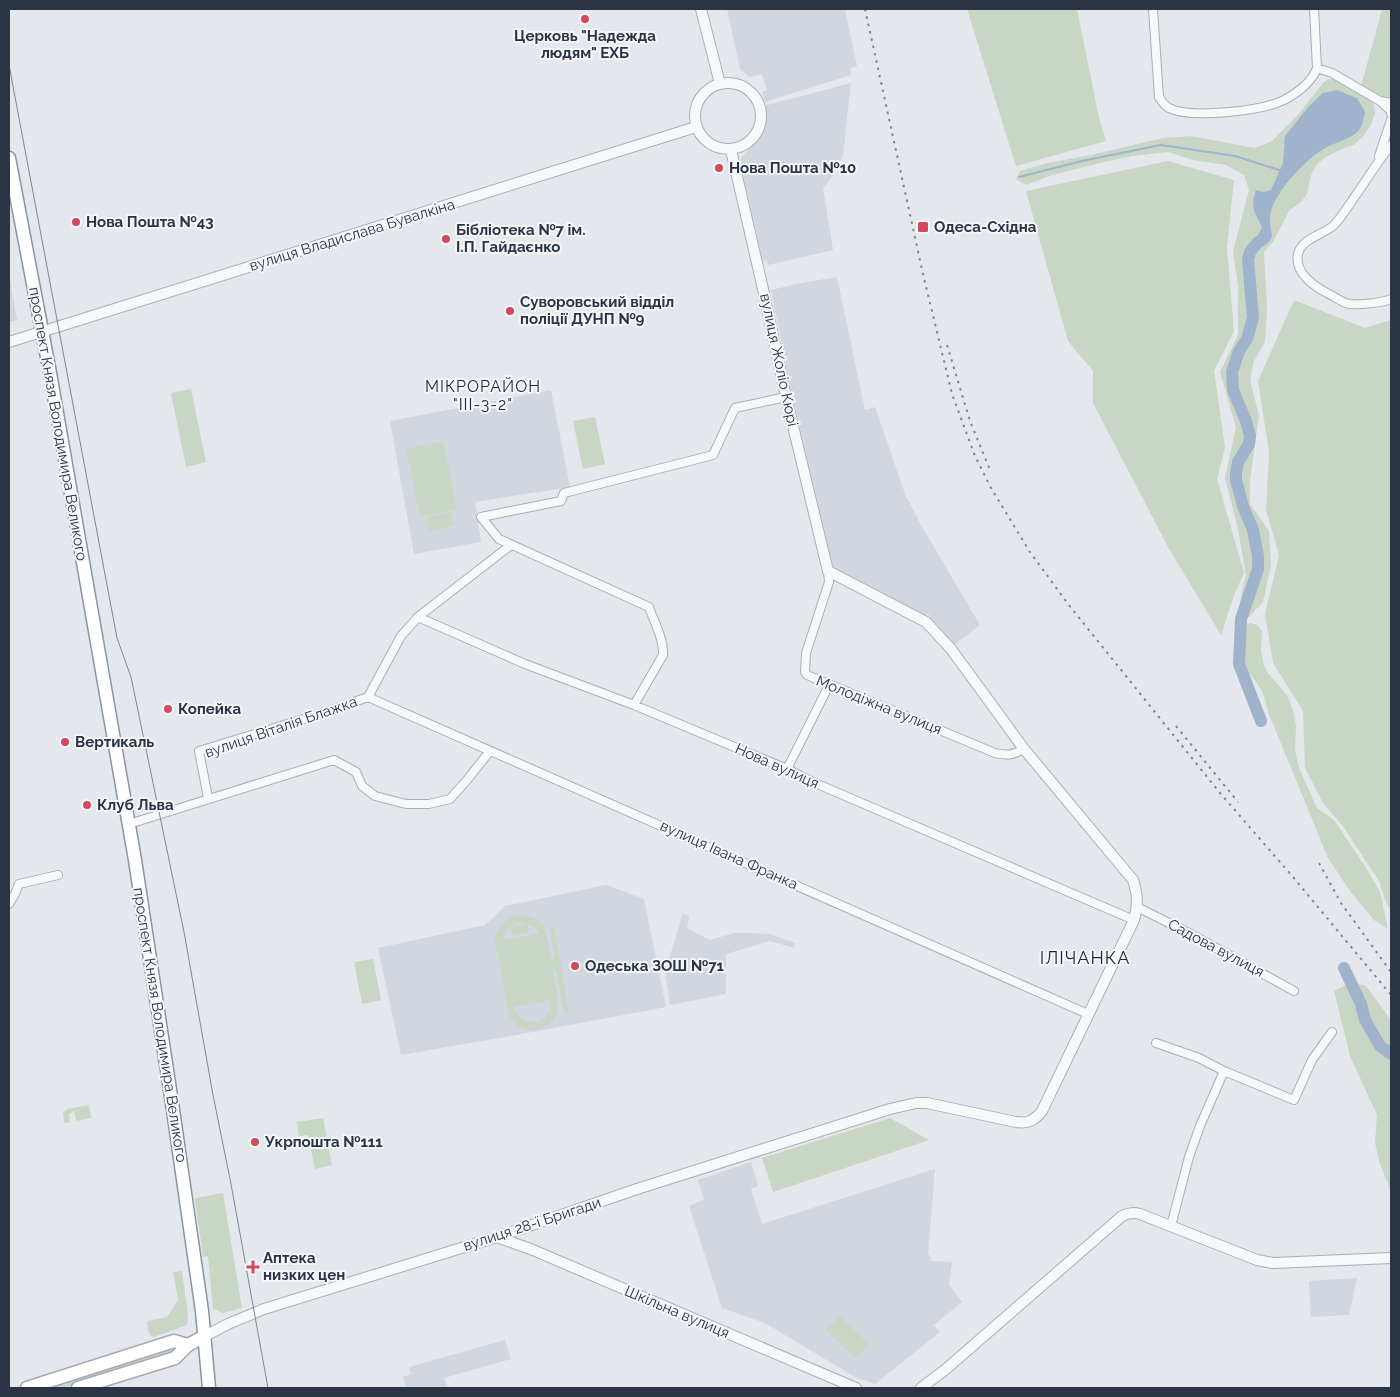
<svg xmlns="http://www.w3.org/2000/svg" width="1400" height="1397" font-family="Raleway,sans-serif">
  <rect width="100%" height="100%" fill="#e4e7ec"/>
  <!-- built -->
  <path fill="#d2d6de" d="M727,9H845L857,66L851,68V75L765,102L762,92L767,90L762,74L750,77L740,69Z
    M851,83L843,155L835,173L823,188L833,250L768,265L767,260L763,261L740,161L741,158L764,132L766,121L764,106Z
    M9,274L17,320L9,322Z
    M837,277L865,410L875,407L905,494L921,525L980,625L954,645L928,614L923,618L842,575L833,567L791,389L771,290L801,283Z
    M551,390L570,487L475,502L481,542L414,554L390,421Z
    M606,885L644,899L666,1007L505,1037L401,1055L378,948L485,925L505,906Z
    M683,913L689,916L687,928L710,940L734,933H753L770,934L795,943L794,948L770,941L726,954V994L670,1005L665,972Z
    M751,1162L758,1186L751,1189L762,1224L935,1169L928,1253L932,1261L952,1262L949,1285L962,1302L934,1325L940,1332L875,1384L855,1377L765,1323L722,1308L689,1206L704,1200L698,1180Z
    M1357,1278L1349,1315L1311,1317L1309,1281Z
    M505,1340L511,1359L444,1378L448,1388H406L403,1377L411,1374L409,1367Z"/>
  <!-- green -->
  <path fill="#c9d6c5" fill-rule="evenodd" d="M967,9H1077L1099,118L1106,141L1016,166Z
    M1382,9H1391V103L1360,90Z
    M1329,79H1335L1369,98L1374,105L1375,113L1371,125L1364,135L1355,144L1340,150L1326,157L1317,164L1311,175L1307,194L1301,202L1289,211L1273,242L1264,252L1267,307L1265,342L1254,361L1250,380L1259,416L1250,479V504L1269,531L1271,565L1263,602L1248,618L1238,615L1241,595L1246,575L1238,529L1225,478L1236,427L1220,372L1238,335V286L1233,251L1249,190L1244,175L1226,165L1193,160L1168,152L1132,156L1096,164L1052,175L1026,185L1016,179L1020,171L1047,163L1091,155L1163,138L1191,136L1255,148L1272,141L1297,116L1323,83Z
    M1168,161L1234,180L1227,247L1234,331L1214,371L1225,447L1217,479L1244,573L1234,595L1221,635L1168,547L1093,403V371L1068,341L1026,191Z
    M1294,300L1365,328L1391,320V911L1386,902L1379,881L1342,825L1323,803L1305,768L1303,711L1273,663L1265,614L1279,555L1266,510L1269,452L1258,381Z
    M191,389L206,462L186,467L171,393Z
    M595,417L605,464L583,469L573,421Z
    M443,441L457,509L420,517L406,449Z
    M451,512L453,526L429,531L426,517Z
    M1250,623L1257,625L1262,631L1261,649L1263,662L1267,672L1287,695L1293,710L1296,726L1295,750L1299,768L1317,808L1334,820L1368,871L1380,892L1388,929L1374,920L1350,891L1328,858L1269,714L1262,690L1246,669L1242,635L1243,627Z
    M517,915C549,915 546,936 551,959L555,958L549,927L554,926L569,1013L564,1014L556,970H553C554,982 559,994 558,1006C557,1024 536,1036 520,1027C515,1024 512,1020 509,1015L495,940C498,927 504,920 517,915ZM519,922L527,923L511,927L512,935L529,932L528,924L536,928L539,934L503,940C505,930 510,926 519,922ZM551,1000C553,1025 522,1031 514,1007Z
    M373,959L381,1000L362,1004L354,962Z
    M1352,982L1366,986L1391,1020V1191L1380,1164L1375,1143L1377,1115L1350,1056L1334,991Z
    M89,1105L91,1118L76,1121L74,1111L69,1114L70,1122L64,1123L63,1112L66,1111L67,1109Z
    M323,1118L332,1165L315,1169L308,1135L299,1136L297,1122Z
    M890,1118L929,1140L773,1192L762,1158Z
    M223,1193L242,1308L223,1313L213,1309L208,1256L203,1257L195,1198Z
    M182,1271L188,1316L187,1325L154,1337L150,1335L147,1324L148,1321L167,1317L178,1300L173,1272Z
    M840,1316L869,1344L855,1358L826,1330Z
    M182,1347L171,1355L63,1388H43L170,1348Z"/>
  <!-- water -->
  <path fill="#9fb4cc" d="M1337,90L1357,98L1365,112C1364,118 1362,126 1359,130C1350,140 1336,142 1325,148C1307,159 1285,182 1275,201C1272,206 1269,217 1270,223C1272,237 1275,239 1261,248L1256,239L1262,227C1254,212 1250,206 1256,190L1263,192L1271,190L1283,163L1285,136L1309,106L1323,93Z"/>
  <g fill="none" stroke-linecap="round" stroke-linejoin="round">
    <!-- stream -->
    <path stroke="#9fb4cc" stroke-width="2" d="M1019,177L1082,161L1161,145L1235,156L1279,170"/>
    <!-- river -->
    <path stroke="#9fb4cc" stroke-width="12" d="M1258,242L1250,252L1248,259L1253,318L1247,339L1239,351L1232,372L1233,390L1246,421L1250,436L1249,444L1238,462L1236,473V480L1243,506L1253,530L1258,556V569L1241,619L1239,664L1261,721
      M1344,968L1361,1004L1365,1020L1380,1046L1391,1054"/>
    <defs>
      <path id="minor" d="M1153,9L1159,97C1162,102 1164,105 1169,108C1191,119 1262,111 1284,100C1297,93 1312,82 1317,68L1314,9
        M1317,68L1332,73L1380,101L1391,103
        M1380,101L1391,111V113
        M1391,145C1379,160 1369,176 1358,192C1350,203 1343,216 1333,226C1322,235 1301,239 1298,254C1294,273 1315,287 1329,294C1335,297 1343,303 1349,304C1359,305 1382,303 1391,299
        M1379,156L1391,120
        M828,571L829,582L806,653L805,672L807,675L995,753C1008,756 1012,755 1024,749
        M418,617L525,664L634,705L787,769L815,783L1134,920
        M368,697L1088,1014
        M634,705L663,655C664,639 654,622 649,607L499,539L481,517L561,501L564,493L713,455L735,408L786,397
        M787,769L829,685
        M208,798L199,751L317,715L368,697L401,636L418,617L511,545
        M129,824L334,760L356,772L362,786L375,796L406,804H429L450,799L467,780L490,751
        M9,904L15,894L19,884L58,875
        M1137,907L1191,934L1294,991
        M1156,1043L1199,1058L1224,1071
        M1171,1226L1189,1157L1200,1126L1224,1071L1294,1100L1312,1060L1332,1032"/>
      <path id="tertiary" d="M701,9L720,84
        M695 116a33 33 0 1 1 66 0a33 33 0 1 1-66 0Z
        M9,342L696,127
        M497,1237L533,1250L856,1388
        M205,1336L228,1324L264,1309L497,1237L637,1189L890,1109L916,1103H927L1016,1122C1028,1124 1035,1120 1042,1111L1134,920C1138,905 1138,895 1133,880L1024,749L951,649L926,622L828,571L786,397L763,289L731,150
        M921,1388L946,1369L1122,1216C1128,1213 1133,1212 1140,1214L1257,1260L1273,1263L1391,1258"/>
      <path id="primary" d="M27,1388L174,1341L188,1345
        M78,1388L175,1358L188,1345L205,1336"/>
      <path id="trunk" d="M9,158L50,373L135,860L172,1103L202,1311L209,1388"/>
    </defs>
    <!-- minor casing -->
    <use href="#minor" stroke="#a9aeb7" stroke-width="10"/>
    <!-- tertiary casing -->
    <use href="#tertiary" stroke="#a9aeb7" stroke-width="12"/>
    <!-- primary casing -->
    <use href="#primary" stroke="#a3abb8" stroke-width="15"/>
    <!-- trunk casing -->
    <use href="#trunk" stroke="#8b94a3" stroke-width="15"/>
    <!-- minor -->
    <use href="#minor" stroke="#f7f8fa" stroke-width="8"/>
    <!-- tertiary -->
    <use href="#tertiary" stroke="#f7f8fa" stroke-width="10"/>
    <!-- primary -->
    <use href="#primary" stroke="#fff" stroke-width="12"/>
    <!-- trunk -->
    <use href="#trunk" stroke="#fff" stroke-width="12"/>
    <!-- tram -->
    <path stroke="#7d8696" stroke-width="1" d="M9,65L117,638L131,677L184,932L213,1095L231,1184L268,1388"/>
    <!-- rail -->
    <path stroke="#7d8696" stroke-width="2" stroke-dasharray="2.5 5" stroke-linecap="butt" d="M865,9L923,274L952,394L975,456L991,488L1030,552L1068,604L1220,793L1293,877L1391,995
      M947,345L970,421L990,470
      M1176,726L1238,802
      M1319,863L1341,903L1391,972"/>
  </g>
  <!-- markers -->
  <g fill="#d1495b" stroke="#f4f6f9" stroke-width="2">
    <circle cx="585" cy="19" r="5"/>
    <circle cx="719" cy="168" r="5"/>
    <circle cx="76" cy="222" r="5"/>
    <rect x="917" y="221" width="12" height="12" rx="2.5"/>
    <circle cx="446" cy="239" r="5"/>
    <circle cx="510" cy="311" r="5"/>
    <circle cx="168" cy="709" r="5"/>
    <circle cx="65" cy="742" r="5"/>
    <circle cx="87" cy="805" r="5"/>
    <circle cx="575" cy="966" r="5"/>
    <circle cx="255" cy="1142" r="5"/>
    <path d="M250.5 1259.5h5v5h5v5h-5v5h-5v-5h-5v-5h5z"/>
  </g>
  <g text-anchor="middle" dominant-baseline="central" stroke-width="4" stroke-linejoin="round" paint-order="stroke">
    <!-- poi labels -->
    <g font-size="15" font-weight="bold" fill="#2b3445" stroke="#f4f6f9" text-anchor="start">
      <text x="585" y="36" text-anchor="middle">Церковь "Надежда<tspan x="585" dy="17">людям" ЕХБ</tspan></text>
      <text x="729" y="168">Нова Пошта №10</text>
      <text x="86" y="222">Нова Пошта №43</text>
      <text x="934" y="227">Одеса-Східна</text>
      <text x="456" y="230">Бібліотека №7 ім.<tspan x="456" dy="17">І.П. Гайдаєнко</tspan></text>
      <text x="520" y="302">Суворовський відділ<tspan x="520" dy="17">поліції ДУНП №9</tspan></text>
      <text x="178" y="709">Копейка</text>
      <text x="75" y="742">Вертикаль</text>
      <text x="97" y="805">Клуб Льва</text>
      <text x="585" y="966">Одеська ЗОШ №71</text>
      <text x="265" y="1142">Укрпошта №111</text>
      <text x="263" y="1258">Аптека<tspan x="263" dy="17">низких цен</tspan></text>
    </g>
    <!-- street labels -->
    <g font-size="15" fill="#2b3445" stroke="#f4f6f9">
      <text transform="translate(352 235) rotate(-17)">вулиця Владислава Бувалкіна</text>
      <text transform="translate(779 360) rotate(78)">вулиця Жоліо Кюрі</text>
      <text transform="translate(58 424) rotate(80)">проспект Князя Володимира Великого</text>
      <text transform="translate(879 705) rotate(22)">Молодіжна вулиця</text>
      <text transform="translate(281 727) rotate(-19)">вулиця Віталія Блажка</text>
      <text transform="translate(777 766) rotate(24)">Нова вулиця</text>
      <text transform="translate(729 855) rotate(24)">вулиця Івана Франка</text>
      <text transform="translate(1216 948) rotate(28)">Садова вулиця</text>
      <text transform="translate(160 1025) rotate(81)">проспект Князя Володимира Великого</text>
      <text transform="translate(532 1224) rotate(-18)">вулиця 28-ї Бригади</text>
      <text transform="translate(677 1312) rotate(23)">Шкільна вулиця</text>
    </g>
    <!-- neighbourhood labels -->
    <g font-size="16" letter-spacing="1" fill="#1d2536" stroke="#f4f6f9">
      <text x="483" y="386">МІКРОРАЙОН<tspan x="483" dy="18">"ІІІ-3-2"</tspan></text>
    </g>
    <!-- quarter labels -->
    <g font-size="18" letter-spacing="1" fill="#1d2536" stroke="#f4f6f9">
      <text x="1085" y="957">ІЛІЧАНКА</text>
    </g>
  </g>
  <!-- border -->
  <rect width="1400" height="1397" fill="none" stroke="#2b3445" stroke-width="20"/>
</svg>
